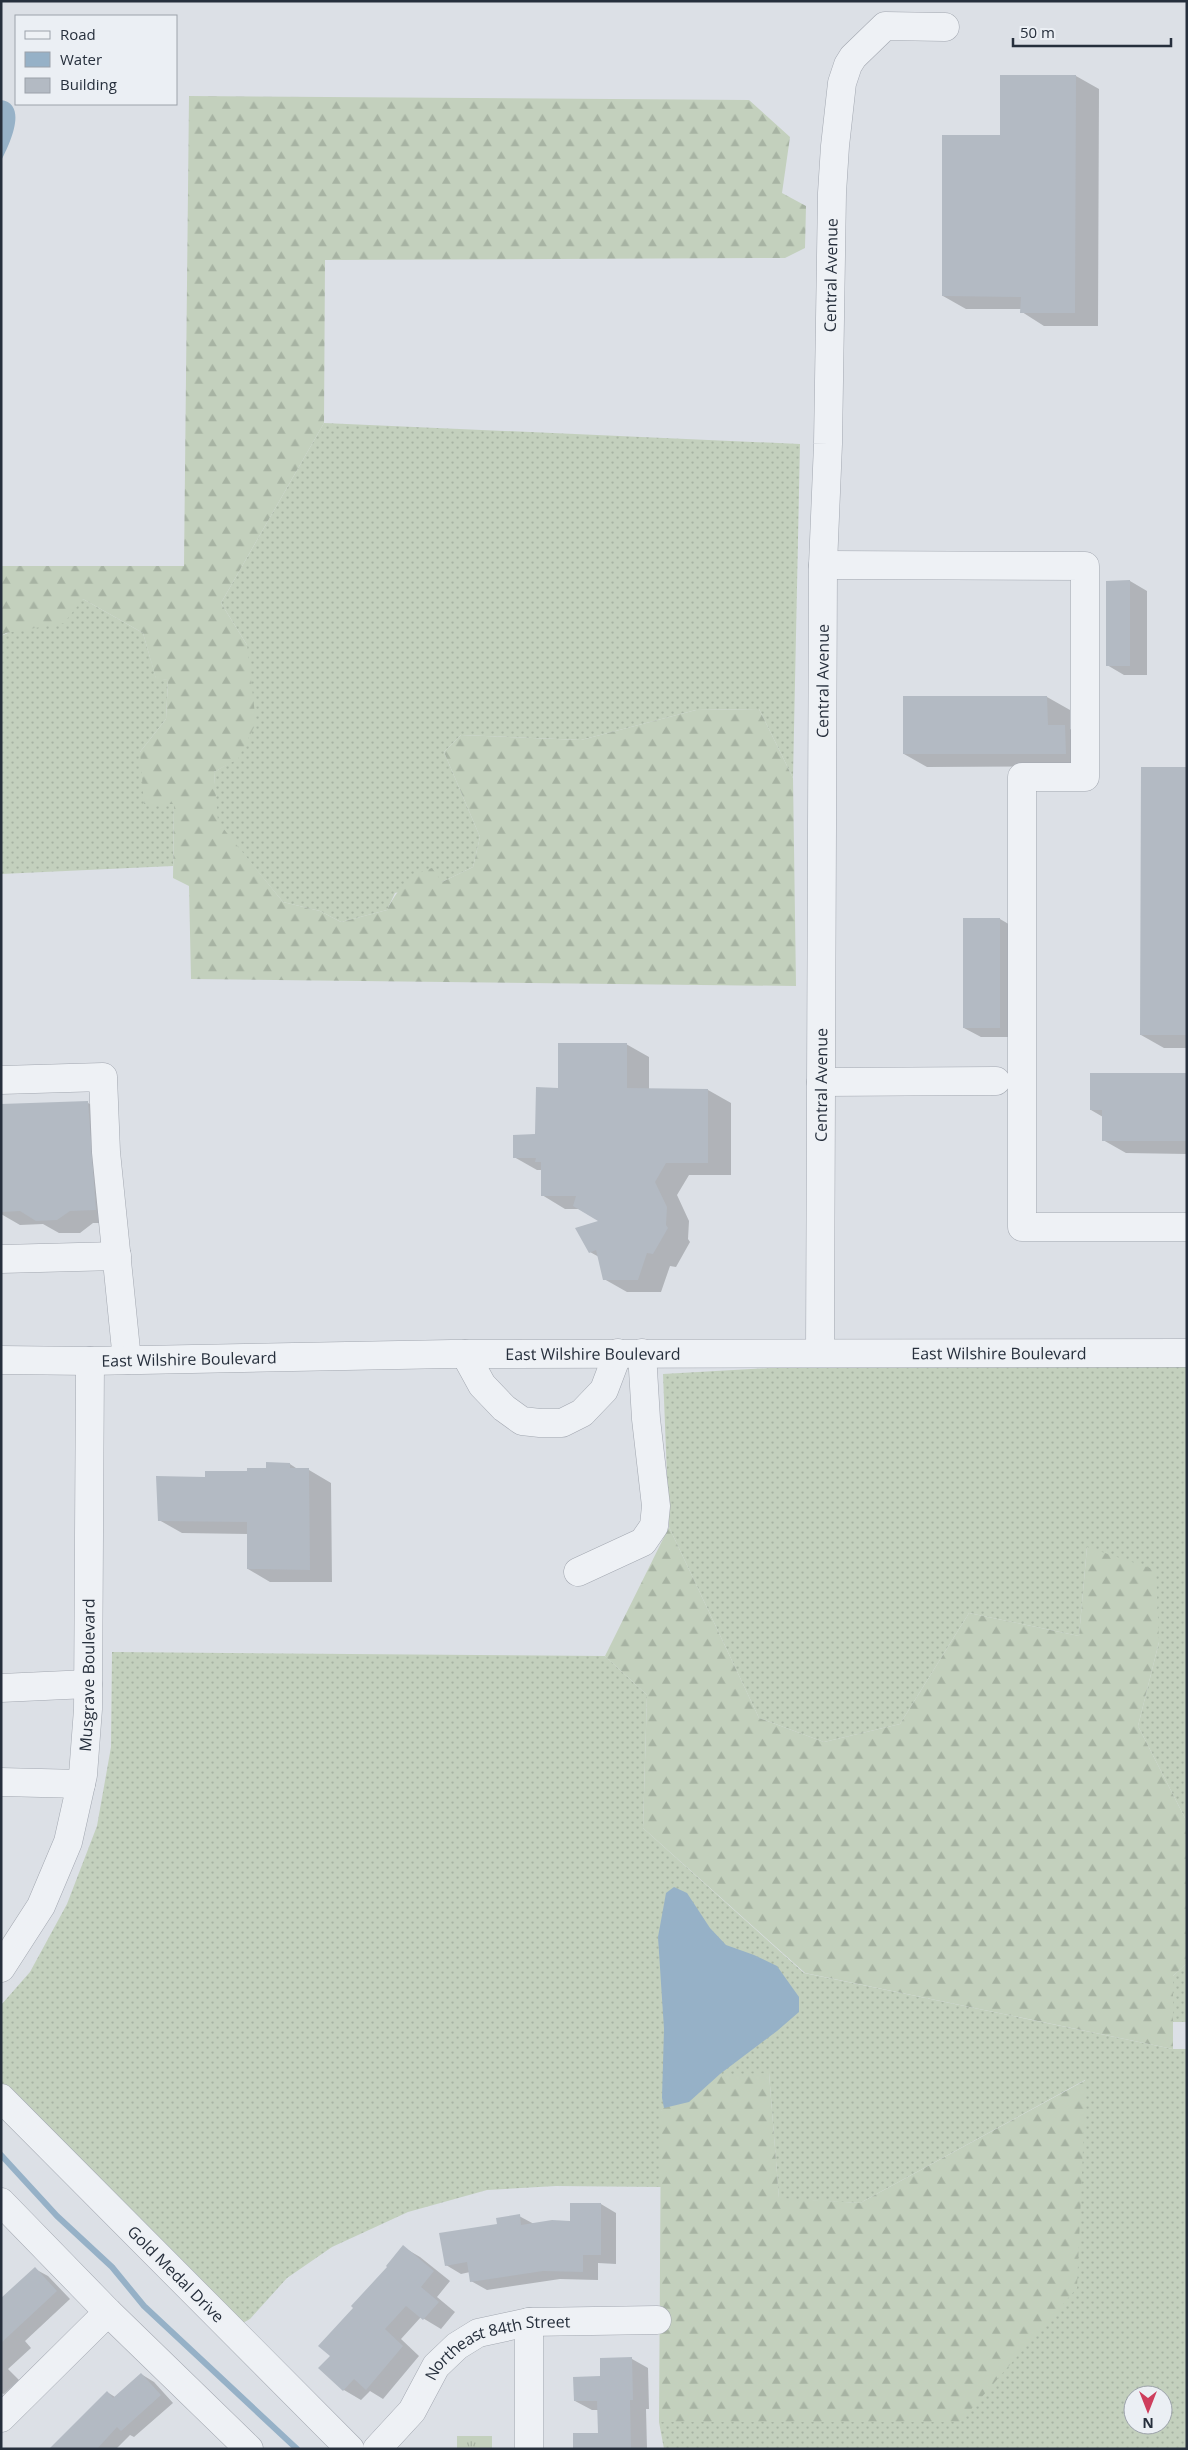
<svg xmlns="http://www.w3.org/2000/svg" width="1188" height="2450" font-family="'Open Sans',sans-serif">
  <defs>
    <pattern id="grass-dots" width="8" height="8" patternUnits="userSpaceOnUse" patternTransform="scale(1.25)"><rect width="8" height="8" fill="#c3d0bd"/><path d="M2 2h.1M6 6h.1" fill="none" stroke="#a7b3a3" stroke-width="1.8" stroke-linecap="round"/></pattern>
    <pattern id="forest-firs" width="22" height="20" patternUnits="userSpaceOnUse" patternTransform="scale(1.25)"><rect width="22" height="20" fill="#c3d0bd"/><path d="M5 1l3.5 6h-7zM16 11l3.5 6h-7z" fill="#a7b3a3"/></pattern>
    <pattern id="park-tufts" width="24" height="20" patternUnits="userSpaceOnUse" patternTransform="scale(1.25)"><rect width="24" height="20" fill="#c3d0bd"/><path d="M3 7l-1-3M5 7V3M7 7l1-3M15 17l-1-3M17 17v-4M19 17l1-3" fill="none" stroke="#a7b3a3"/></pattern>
  </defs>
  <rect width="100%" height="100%" fill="#dce0e6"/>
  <!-- grass -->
  <path fill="url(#grass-dots)" fill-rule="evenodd" d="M324,423L800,444L793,778L759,709L696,710L581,740L461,735L444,752L480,837L473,867L442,882L395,893L387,910L341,922L320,911L283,902L217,822L214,772L238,758L247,645L221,603Z
    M83,599L143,633L156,678L168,680L166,719L140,752L174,804L173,866L1,874V636Z
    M822,1365L1187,1366V1822L1138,1726L1159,1642L1087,1547L1079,1636L969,1613L900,1724L824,1742L759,1718L669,1527L663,1374Z
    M112,1652L605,1656L647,1695L643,1828L804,1973L1173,2049H1187V2449H664L659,2422H960L1085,2080L860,2203L779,2199L769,2073L661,2111V2187L556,2186L487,2190L408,2212L332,2247L287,2278L250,2319L241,2324L1,2086V2005L30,1972L67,1904L97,1826L111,1747ZM1133,2395H1163V2425H1133Z
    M1187,1963V2022H1173V1976Z"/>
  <!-- forest -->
  <path fill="url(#forest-firs)" d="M189,96L749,100L790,137L782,193L806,206L805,248L785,258L325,260L324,423L221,603L247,645L256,723L238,759L214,772L218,822L283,902L320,911L341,922L387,910C397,890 410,874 432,868L442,882L473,867L480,837L444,752L461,735L581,740L696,710L759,709L793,778L796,986L191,979L189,886L173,878L174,804H144L140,752L166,719L168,680L156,679L143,633L83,599L64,623L6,633L1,636V566H184Z
    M669,1527L759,1718L824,1742L900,1724L969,1613L1079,1636L1087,1547L1156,1570L1159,1642L1138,1726L1187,1822V1963L1173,1976V2049L805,1973L643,1828L647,1695L605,1656Z
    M769,2073L779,2198L860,2203L1086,2080L1077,2288L960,2422H659L661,2111L695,2075Z"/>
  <!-- park -->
  <path fill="url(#park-tufts)" d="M457,2436H492V2449H457Z"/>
  <!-- water -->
  <path fill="#96b1c7" d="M1,100C29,104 9,145 1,161Z
    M674,1887L687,1893L710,1928L726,1945L754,1955L777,1966L799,1997V2012L777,2031L720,2074L689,2102L664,2108L662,2098L664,2029L658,1937L666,1893Z"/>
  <!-- shadow -->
  <path fill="#0003" d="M1076,76L1099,89L1098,326H1044L1022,312V309H966L943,296Z
    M1130,581L1147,591V675H1124L1107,665Z
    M1047,697L1070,710V729L1088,739V766L927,767L904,754Z
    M1187,769V1048H1164L1141,1035Z
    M1000,919L1017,929L1016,1037H981L964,1028Z
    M626,1044L649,1057V1089L708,1090L731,1103V1175H689L677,1195L689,1221L688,1239L690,1242L676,1267L670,1266L661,1292H627L604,1279L599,1257L590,1252L601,1222L579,1209H565L542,1195V1170H537L514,1157L536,1136L559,1089Z
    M1187,1074V1154L1126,1153L1103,1140V1117L1091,1110Z
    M88,1103L111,1116L118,1223H93L80,1233H59L43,1224L20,1225L1,1214V1105Z
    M290,1464L299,1470H309L331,1483L332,1582H270L248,1569V1534L182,1533L159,1520L206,1478Z
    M601,2204L616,2213V2264L598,2263V2280L560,2279L487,2290L471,2281L470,2272L461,2274L446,2265L499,2225L519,2216L534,2224L571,2222Z
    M403,2247L420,2257L450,2281L437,2297L455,2312L441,2329L421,2317L401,2339L419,2356L383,2399L370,2391L361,2400L344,2390L320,2368L331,2356Z
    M35,2269L48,2276L70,2299L25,2341L31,2348L8,2369L19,2380L4,2394L1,2393V2311Z
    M632,2359L648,2368L649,2409H646L647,2449H575L599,2434V2410H592L575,2401L602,2377Z
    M141,2374L154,2382L173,2403L134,2437L130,2435L116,2449H51L107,2392L115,2397Z"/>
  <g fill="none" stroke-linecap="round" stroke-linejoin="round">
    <!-- stream -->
    <path stroke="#96b1c7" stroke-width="6" d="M1,2155L57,2216L112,2267L144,2306L297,2449"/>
  </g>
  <!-- building -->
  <path fill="#b3bac3" d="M1000,75H1076L1075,313H1020L1021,297L942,296V135H1000Z
    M1130,580V666H1106V581Z
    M903,696H1047L1048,725H1065L1066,754H903Z
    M1141,767H1187V1035H1140Z
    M963,918H1000V1028H963Z
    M558,1043H627V1088L708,1089V1163H666L655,1182L667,1207L666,1225L668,1228L653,1254L647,1253L638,1280H603L596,1250L589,1253L575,1228L598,1221L573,1206L576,1196H541V1162H535L536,1158H513V1135L535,1134L536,1087L558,1088Z
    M1090,1073H1187V1141H1102V1110H1090Z
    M88,1101L96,1210L70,1211L57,1220L36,1221L20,1211L1,1212V1104Z
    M266,1462L290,1463V1468H309L310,1570L247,1569V1522L158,1521L156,1476L205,1477V1471H247V1468H266Z
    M570,2203H601V2255H583V2272L543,2271L470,2282L467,2262L445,2266L439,2233L497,2224L496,2218L520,2214L521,2225L552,2220L570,2221Z
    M403,2245L434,2271L421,2287L439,2302L423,2320L406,2306L385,2329L403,2346L366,2390L354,2379L343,2391L318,2368L330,2356L318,2346L353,2308L351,2306L387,2267L386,2266Z
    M35,2267L57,2291L1,2343V2298Z
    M632,2357L633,2400H630L631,2449H573V2433H598L597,2401H574L573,2377L600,2376V2358Z
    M141,2373L161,2395L121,2431L117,2427L97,2449H49L107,2391L113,2398Z"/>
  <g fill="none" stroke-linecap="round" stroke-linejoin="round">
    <defs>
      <g id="minor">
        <path d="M823,565L1085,566V777H1022V1227H1187"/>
        <path d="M1,1080L103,1077L106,1152L127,1360"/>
        <path d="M821,1082L996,1081"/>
        <path d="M1,1259L117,1256"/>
        <path id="s1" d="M820,1353L823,565L828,444L832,193L835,146L842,83L848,65L853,57L885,26L945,27"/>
        <path d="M465,1354L482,1385L504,1408L522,1421L540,1423H562L582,1413L604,1390L618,1353"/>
        <path id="s2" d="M1,1360L90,1361L451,1354L1187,1353"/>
        <path d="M578,1572L643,1542L654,1526L656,1506L646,1419L642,1353"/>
        <path d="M1,1688L88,1684"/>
        <path d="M1,1782L81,1784"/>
        <path id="s3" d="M1,1968L41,1906L68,1842L83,1775L88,1709L90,1361"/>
        <path id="s4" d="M1,2098L350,2449"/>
        <path d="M1,2202L108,2312L249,2449"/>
        <path d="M529,2322V2449"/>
        <path d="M1,2418L108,2312"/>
        <path id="s5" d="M377,2449L412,2411L436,2366L457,2346L478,2333L529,2322L657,2320"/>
      </g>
    </defs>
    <!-- minor casing -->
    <use href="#minor" stroke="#a2a7b0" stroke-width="29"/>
    <!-- minor -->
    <use href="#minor" stroke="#eef1f5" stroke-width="28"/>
  </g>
  <g text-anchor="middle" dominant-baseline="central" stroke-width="4" stroke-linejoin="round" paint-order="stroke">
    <!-- street labels -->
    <g font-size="16" fill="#262f3c" stroke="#ebeff4">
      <text stroke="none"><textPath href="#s1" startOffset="1078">Central Avenue</textPath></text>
      <text stroke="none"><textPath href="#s1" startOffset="672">Central Avenue</textPath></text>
      <text stroke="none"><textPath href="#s1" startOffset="268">Central Avenue</textPath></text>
      <text stroke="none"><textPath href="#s2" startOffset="592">East Wilshire Boulevard</textPath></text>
      <text stroke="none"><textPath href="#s2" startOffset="998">East Wilshire Boulevard</textPath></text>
      <text stroke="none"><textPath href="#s2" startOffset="188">East Wilshire Boulevard</textPath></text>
      <text stroke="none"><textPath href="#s3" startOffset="312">Musgrave Boulevard</textPath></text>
      <text stroke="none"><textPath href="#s4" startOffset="248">Gold Medal Drive</textPath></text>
      <text stroke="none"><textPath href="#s5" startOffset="169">Northeast 84th Street</textPath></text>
    </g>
  </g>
  <!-- border -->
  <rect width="1188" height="2450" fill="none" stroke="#262f3c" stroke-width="5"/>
  <!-- legend -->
  <rect x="15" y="15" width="162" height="90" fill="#ebeff4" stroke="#9ca2aa"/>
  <rect x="25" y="31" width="25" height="8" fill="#eef1f5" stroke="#9ca2aa"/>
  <text x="60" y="40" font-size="15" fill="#262f3c">Road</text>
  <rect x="25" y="52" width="25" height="15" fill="#96b1c7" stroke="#9ca2aa"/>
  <text x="60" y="65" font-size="15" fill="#262f3c">Water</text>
  <rect x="25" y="78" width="25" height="15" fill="#b3bac3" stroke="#9ca2aa"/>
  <text x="60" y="90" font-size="15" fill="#262f3c">Building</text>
  <!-- north arrow -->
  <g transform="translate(1148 2410) rotate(180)"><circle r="24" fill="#ebeff4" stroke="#9ca2aa"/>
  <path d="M0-4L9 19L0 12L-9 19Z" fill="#ce3e5d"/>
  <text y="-8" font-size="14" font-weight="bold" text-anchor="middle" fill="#262f3c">N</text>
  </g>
  <!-- scale -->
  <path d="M1013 38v8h158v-8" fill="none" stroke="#262f3c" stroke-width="2.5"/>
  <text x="1020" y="38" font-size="15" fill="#262f3c" stroke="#ebeff4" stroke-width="4" paint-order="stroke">50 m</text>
</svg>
